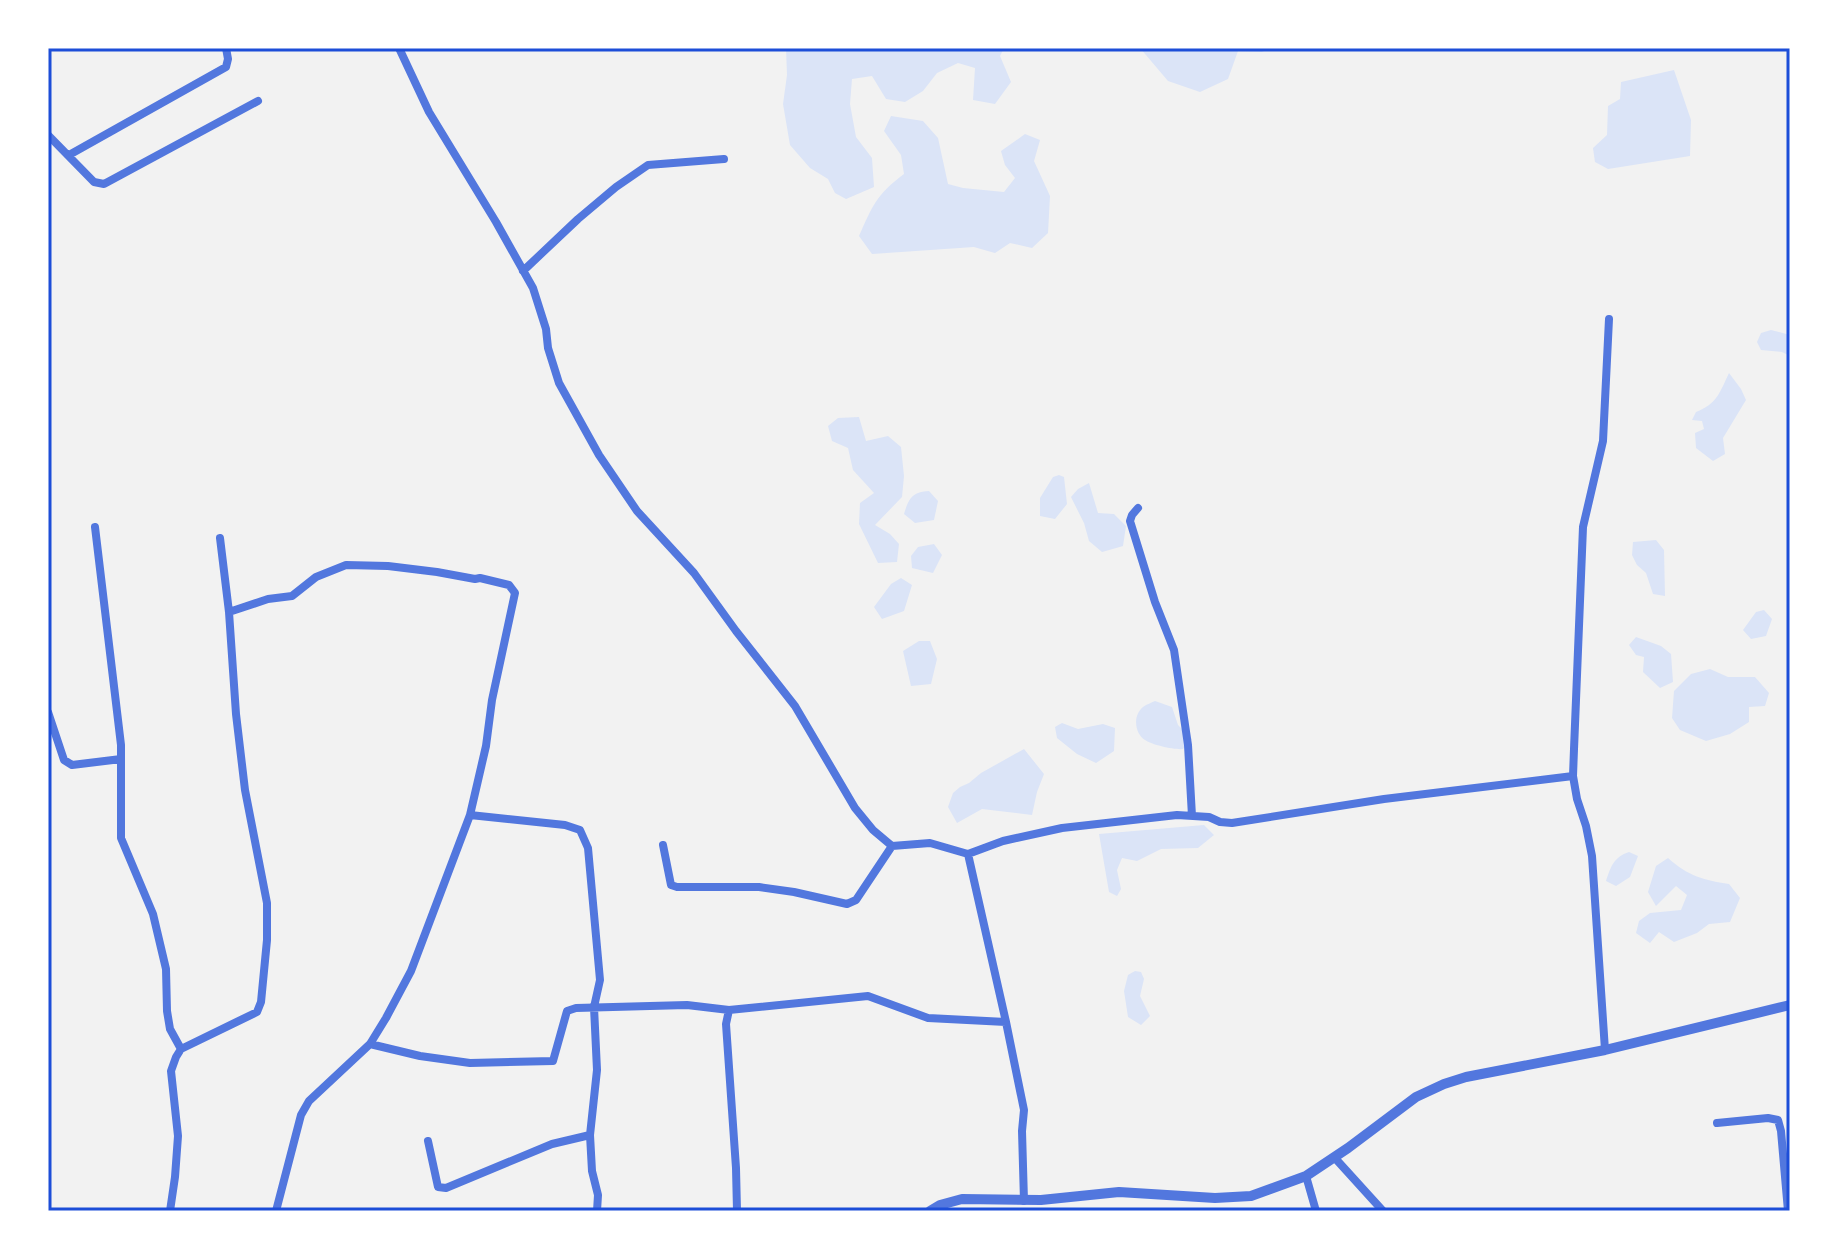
<svg xmlns="http://www.w3.org/2000/svg" width="1838" height="1259" font-family="Signika,sans-serif">
  <rect width="100%" height="100%" fill="#f2f2f2"/>
  <!-- green -->
  <path fill="#dbe4f7" d="M786,48H894L914,50L916,48H1004L1000,56L1011,82L995,104L973,100L975,68L958,63L937,73L923,91L905,102L886,99L872,76L852,79L850,104L856,137L872,158L874,187L846,199L835,193L828,179L810,168L790,145L783,104L787,75Z
    M1140,48H1270L1262,52L1238,51L1228,79L1200,92L1168,81Z
    M1674,70L1691,120L1690,156L1608,169L1595,162L1593,148L1607,135L1608,106L1620,99L1621,82Z
    M891,116L923,121L938,138L948,184L963,188L1004,192L1015,178L1005,165L1001,151L1025,134L1040,140L1034,161L1050,196L1048,233L1032,248L1010,243L995,253L974,247L872,254L859,236C873,205 876,195 904,174L901,155L884,131Z
    M1771,330L1790,335V356L1782,352L1761,350L1757,342L1761,333Z
    M1729,373L1741,389L1746,400L1723,438L1725,454L1713,461L1696,448L1695,433L1704,429L1702,421L1692,420L1696,412C1717,404 1720,392 1729,373Z
    M859,417L866,441L888,436L901,447L904,476L902,497L875,525L890,534L899,544L897,562L878,563L859,524L860,503L874,493L853,470L848,448L832,441L828,426L838,418Z
    M1059,475L1064,477L1067,504L1055,519L1040,516V498L1053,477Z
    M1089,483L1098,513L1114,514L1126,526L1123,546L1102,552L1089,541L1084,523L1071,497L1078,489Z
    M929,491L938,501L934,520L915,523L904,514C909,498 912,492 929,491Z
    M1656,540L1664,550L1665,596L1653,594L1646,573L1637,565L1632,555L1633,542Z
    M934,544L942,555L933,573L912,568L911,556L918,547Z
    M901,578L912,585L904,611L882,619L874,607L891,584Z
    M1764,610L1772,619L1766,636L1751,639L1743,630L1756,612Z
    M1636,637L1661,646L1671,654L1673,682L1660,688L1643,672L1644,657L1636,655L1629,645Z
    M919,641H930L937,659L931,684L911,686L903,651Z
    M1710,669L1728,677H1755L1769,693L1765,706L1749,707V722L1730,734L1706,741L1680,730L1672,718L1674,691L1691,674Z
    M1155,701L1172,707L1178,725L1192,739L1183,749C1175,750 1152,745 1145,740C1134,733 1133,715 1143,707C1147,704 1151,703 1155,701Z
    M1062,723L1078,729L1103,724L1115,728L1114,751L1096,763L1077,754L1057,738L1055,727Z
    M1024,749L1044,774L1037,792L1032,815L982,809L957,823L948,807L953,793L960,787L969,783L981,773Z
    M1204,825L1214,835L1198,848L1161,849L1137,861L1122,858L1117,870L1121,889L1117,896L1109,892L1099,834Z
    M1629,852L1638,856L1630,877L1616,886L1606,881C1611,866 1614,857 1629,852Z
    M1668,858C1688,876 1703,880 1729,884L1740,898L1730,922L1709,924L1697,933L1674,942L1659,932L1650,943L1636,933L1639,921L1650,913L1681,910L1687,895L1676,886L1656,906L1648,892L1656,866Z
    M1135,971L1141,972L1144,979L1140,996L1150,1016L1141,1025L1128,1017L1124,991L1128,975Z"/>
  <g fill="none" stroke-linecap="round" stroke-linejoin="round">
    <!-- minor -->
    <path stroke="#5277de" stroke-width="8" d="M399,48L429,112L496,222L533,288L546,329L548,348L559,383L599,455L637,511L694,573L736,631L795,706L855,808L873,830L892,846L930,843L968,854L1006,1022L1024,1110L1022,1131L1024,1201
      M48,135L94,182L104,184L258,101
      M69,155L226,67L228,59L226,48
      M523,271L578,219L616,187L648,165L724,159
      M1138,508L1132,515L1130,521L1155,602L1174,650L1188,745L1192,816
      M95,527L121,745V838L153,914L166,969L167,1011L170,1029L181,1049
      M229,612L268,599L292,596L316,577L346,565L388,566L437,572L475,579L480,578L509,585L515,593L492,700L486,746L470,815L411,971L386,1018L370,1044L309,1101L301,1115L276,1211
      M48,712L64,760L72,765L121,759
      M470,815L565,825L580,830L588,848L600,980L594,1007L597,1070L590,1135
      M663,845L671,885L677,887H759L794,892L847,904L856,900L892,846
      M968,854L1003,841L1062,828L1177,815L1209,817L1220,822L1232,823L1384,799L1573,776
      M370,1044L420,1056L470,1063L553,1061L567,1011L576,1008L687,1005L729,1010
      M1605,1050L1592,856L1586,826L1577,799L1573,776L1574,749L1583,527L1603,441L1609,319
      M1717,1123L1768,1118L1778,1120L1781,1131L1788,1211
      M428,1141L438,1187L446,1188L552,1144L590,1135L592,1171L598,1195L597,1211
      M1334,1157L1383,1211
      M1306,1176L1316,1211
      M170,1211L175,1177L178,1136L171,1071L176,1057L181,1049L257,1012L261,1002L267,940V903L245,790L236,714L229,612L220,538
      M737,1211L736,1168L726,1024L729,1010L868,996L928,1018L1006,1022"/>
    <!-- tertiary -->
    <path stroke="#5277de" stroke-width="10" d="M930,1211L940,1205L962,1199L1041,1200L1119,1192L1215,1198L1251,1196L1306,1176L1348,1148L1416,1097L1444,1084L1466,1077L1605,1050L1790,1005"/>
  </g>
  <!-- border -->
  <rect width="1838" height="1259" fill="none" stroke="#ffffff" stroke-width="100"/>
  <rect x="50" y="50" width="1738" height="1159" fill="none" stroke="#1d4ed8" stroke-width="3"/>
</svg>
